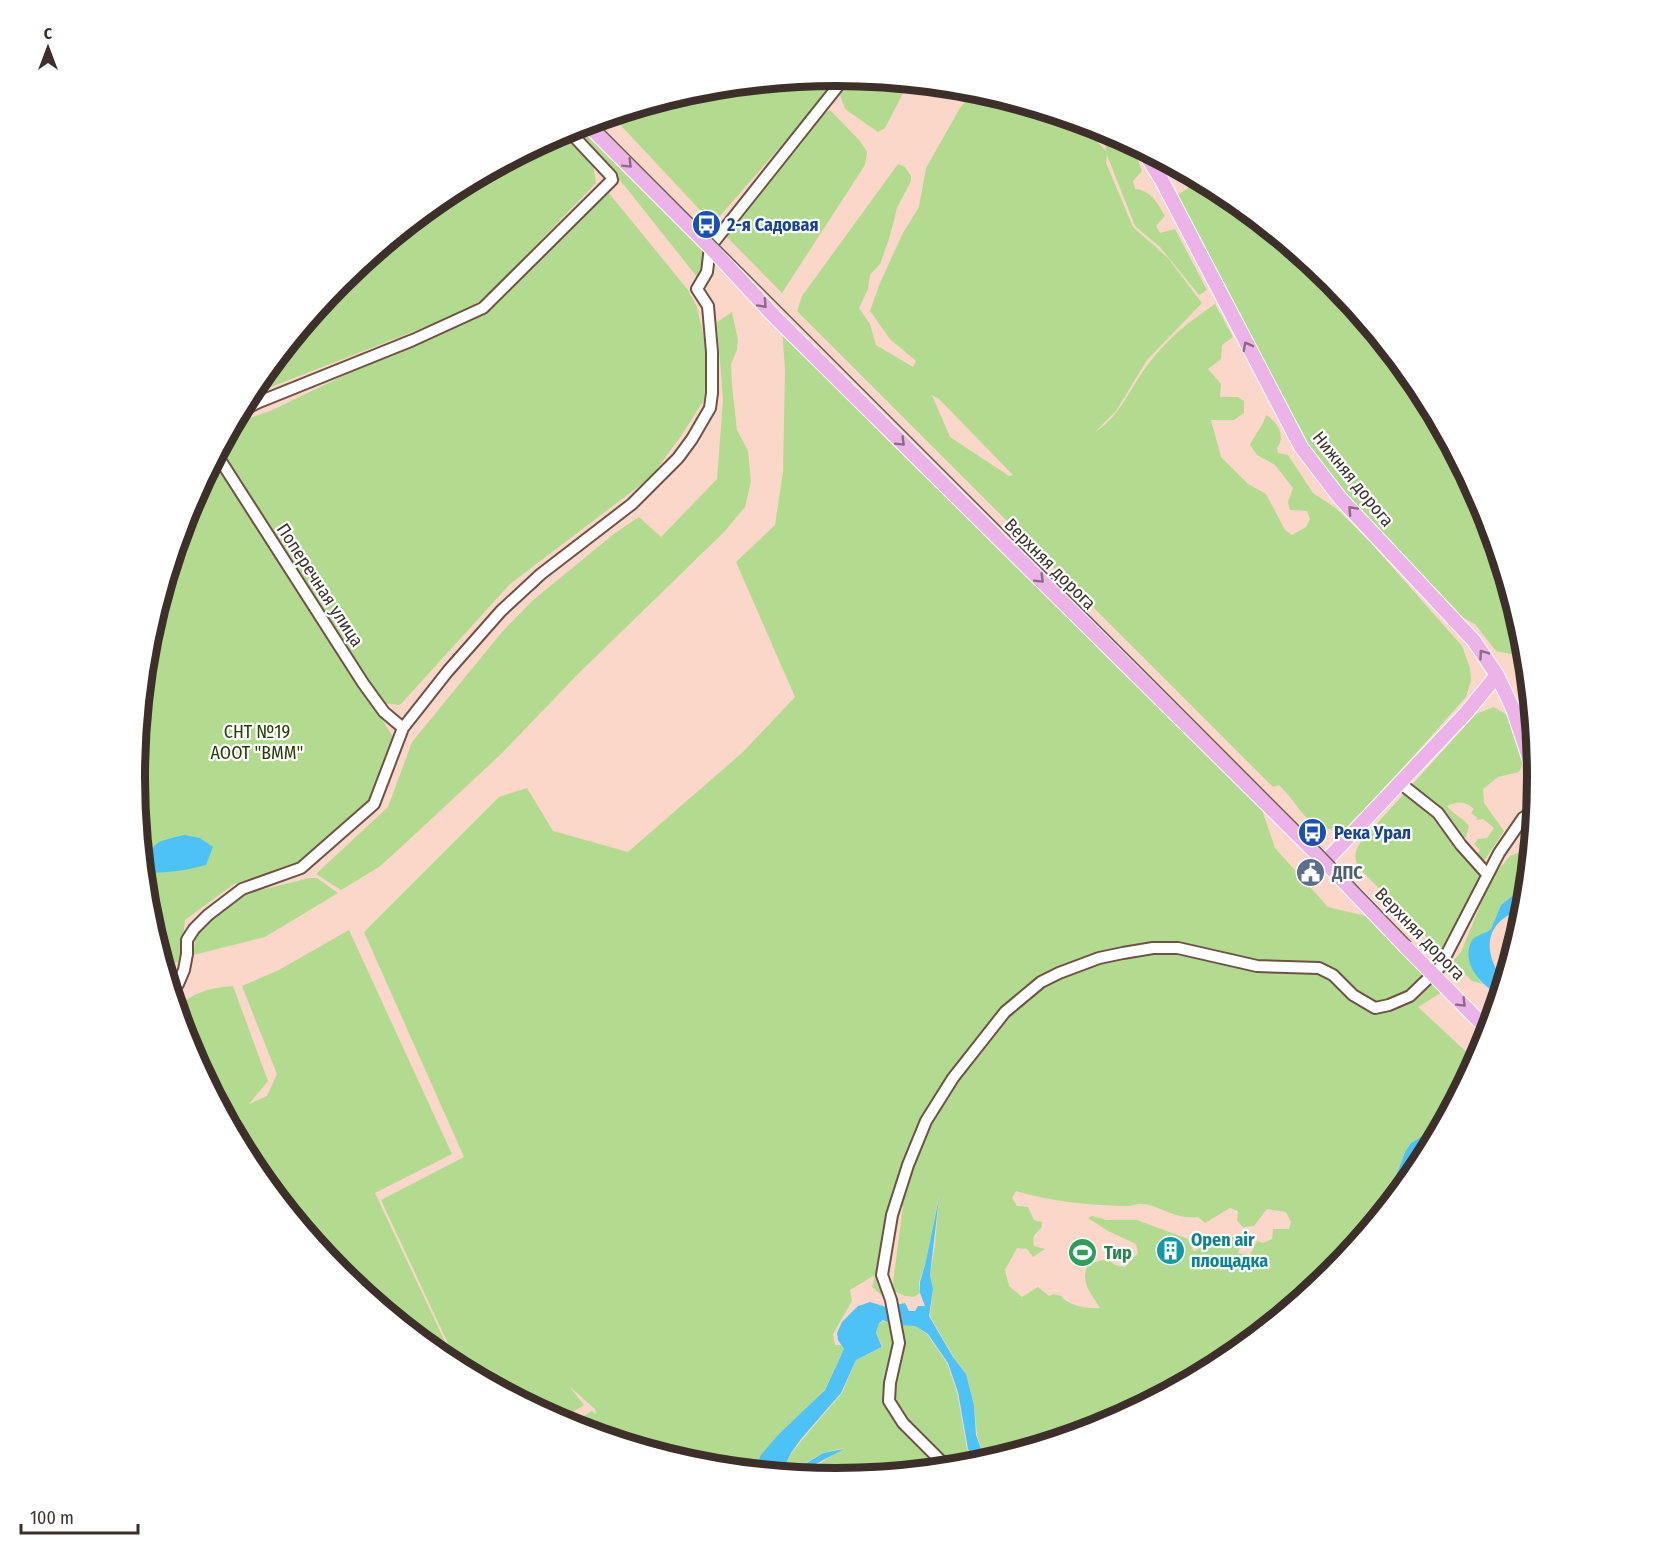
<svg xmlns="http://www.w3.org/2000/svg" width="1673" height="1554" font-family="'Fira Sans Condensed',sans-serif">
  <rect width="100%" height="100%" fill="#fad7c9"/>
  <!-- green -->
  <path fill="#b2db90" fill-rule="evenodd" d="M837,75L842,76L713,224L611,115L700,88Z
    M855,77L878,79L882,85L890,86L893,81L909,82L885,128L878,132L845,109L840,95Z
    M975,89L1091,124V135L1106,151L1105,143L1113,138L1122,137C1133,146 1137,158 1142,171L1133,181L1135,189C1151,190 1158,204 1165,216L1156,226L1160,233L1175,229L1207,290L1199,295L1160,247L1135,226L1107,155L1106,163L1133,227L1168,258L1202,303L1147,360L1116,411L1095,432C1120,417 1131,386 1149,363C1168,338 1190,321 1215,304L1233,337L1222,345L1221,359L1208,369L1221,384L1220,397H1238L1244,401V413L1234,420H1211L1221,457L1248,484L1266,494L1285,530L1292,535L1306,527L1310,519L1307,511L1290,510L1288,502L1293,488L1275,465L1257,455L1250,445C1255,434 1263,426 1266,415C1278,422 1286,436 1277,448L1278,453L1288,455L1313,493L1337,509L1371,543L1462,646L1470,668L1471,680L1466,697L1351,826C1308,839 1304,809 1279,785L1273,787L797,311L802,296L898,164L905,167L911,176V181L897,208L889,239L880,264L870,275L868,289L859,308L870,324L876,345L913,367L916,361L890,339L870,311L880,283L903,233L919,207L926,168L960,108ZM932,395L939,399L1013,475L1009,476L950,437Z
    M830,110L860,141L867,152L865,165L782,293L727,237L820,117Z
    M580,125L702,247C706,258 705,268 697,277L624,185L569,128Z
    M561,132L593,165L596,183L484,299L456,315L258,392L254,386L340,280L447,193Z
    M1182,169L1227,194L1333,281L1420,387L1485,509L1525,640V643L1515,655L1496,651L1475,624L1454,613L1345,494L1307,444L1176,196L1190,187Z
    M608,192L688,290L697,307L708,356L704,400L681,436L651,477L510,584L400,705L382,703L219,449L233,424L270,411L412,343L484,313Z
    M732,312L738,340L737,350L731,364L732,386L737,430L748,451L751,481L745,507L724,532L578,674L501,754L410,839L379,867L341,890L316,874L388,807L412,742L502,632L532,601L615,533L639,517L661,537L717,479L723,400L717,322Z
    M782,325L1261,807L1275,848L1328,907L1366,916L1442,992L1418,1007L1474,1059L1456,1077L1449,1099L1432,1130L1411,1143L1405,1152L1385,1205L1359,1241L1333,1274L1226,1361L1105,1426L986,1462L977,1435L974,1404L966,1374L953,1356L930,1316L933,1289L930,1275L935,1245L939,1196L925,1265L919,1282L920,1293L914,1297L905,1296L892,1290L903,1206L895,1205L884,1297L872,1287L875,1275L850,1290L852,1301L833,1334L835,1345H841L844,1349L825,1389L760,1456L756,1471L699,1465L568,1425L592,1411L596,1414L595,1409L569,1386L584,1405L559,1421L459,1367L381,1200L464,1157L364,932L499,797L527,788L553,831L628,852L743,752L795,697L736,562L775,525L783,472L785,371ZM1016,1191C1052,1202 1089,1205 1126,1206C1131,1206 1135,1204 1140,1204C1159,1204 1174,1220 1198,1217L1205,1223L1230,1208L1238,1211L1237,1221L1243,1227L1254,1226L1267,1209L1286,1212L1291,1222L1289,1229H1273L1272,1239L1263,1243L1257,1241L1250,1255L1238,1253L1242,1242L1239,1237H1212L1194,1252L1188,1239L1137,1220H1107L1092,1216L1088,1218L1108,1231L1136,1244L1138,1253L1125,1267L1115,1265L1107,1259L1088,1264C1080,1283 1090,1292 1100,1308C1090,1309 1068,1306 1061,1296L1054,1294L1049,1296L1038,1287L1022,1297L1009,1286L1005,1270L1017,1248L1027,1249L1033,1257L1045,1249L1034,1246C1032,1232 1036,1236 1042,1226V1222L1034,1220L1028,1207L1017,1206L1012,1198ZM1167,1235L1183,1241L1173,1264L1157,1258Z
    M215,459L329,634L393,737L371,800L297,866L234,884L185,920L181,961L164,966L148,914L135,777L148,640L188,508Z
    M1494,707C1500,711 1510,715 1513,721C1521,734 1527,759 1519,772L1498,777L1483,789L1484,803L1504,831L1482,864L1476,858L1480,850L1474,844L1478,839L1487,838L1494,828L1483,819L1476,820L1477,817L1471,813L1474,809C1465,801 1458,801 1447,806C1454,815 1462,817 1469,826L1466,837L1455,843L1482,876L1442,953L1360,869C1352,857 1355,850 1363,839L1476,714Z
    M1531,847L1528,883L1501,905L1491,929C1486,933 1478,935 1474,939C1463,950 1474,974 1482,984L1472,981L1452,962L1461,952L1492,877L1510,856Z
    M309,878H317L338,893L265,937L193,955L197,929L202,923L245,894Z
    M349,930L452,1154L375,1193L456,1365L446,1360L340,1273L253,1167L188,1045L176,1007C196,992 208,988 233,986L268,1081L249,1104L267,1096L277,1074L242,986L279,970Z
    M883,1321L893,1325L915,1326L927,1334L947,1363L957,1392L967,1449L976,1465L836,1479L806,1476L805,1473L844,1448L822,1453L794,1470V1475L781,1474L791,1454L802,1440L842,1393L856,1360L883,1347L876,1333L879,1323Z"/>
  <!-- water -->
  <path fill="#4dc2f7" d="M184,835L200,838L213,847L206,865C184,871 166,873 144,873C143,863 151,847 159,842C166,839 176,837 184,835Z
    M1528,883L1526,908C1484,920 1481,950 1504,982L1500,995C1482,987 1461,964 1471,942C1474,935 1485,934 1491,929L1501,905Z
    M1480,1055L1420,1167L1359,1241L1385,1205L1405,1152L1411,1143L1432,1130L1449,1099L1456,1077Z
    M939,1198L930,1275L933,1289L929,1316L953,1357L966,1374L974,1405L976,1435L986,1462L977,1464L968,1449L958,1392L948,1363L928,1334L915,1326L893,1325L883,1320L879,1323L876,1333L882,1347L856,1360L841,1393L801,1439L791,1453L781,1474L756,1471L760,1456L778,1435L825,1390L844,1349L838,1340L837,1333L842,1322L858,1306L870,1302L886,1307L905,1303L909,1311H915L918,1306H925L920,1293V1282L925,1265Z
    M844,1449L814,1465L805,1472V1476L795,1475V1470L823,1453Z"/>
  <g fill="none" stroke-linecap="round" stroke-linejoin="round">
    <defs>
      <path id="minor" d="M251,390L259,402
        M239,412L259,402L413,340L483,308L612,180L611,176L567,129
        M217,455L363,683L384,712L403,728
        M1400,783L1438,813L1461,845L1487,874
        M171,990L178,984L184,970L187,954V940L194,929L208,915L242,889L301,868L374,804L403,728L448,671L501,611L541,574L632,504L678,458L692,439L710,408L712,393V352L708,306L697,289L707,272L710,247L846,76
        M948,1468L903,1423L889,1401L890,1383L899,1343L891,1300L882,1275L892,1215L908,1165L926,1121L953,1078L1005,1012L1041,982L1059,973L1099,958L1123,953L1153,948H1178L1257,966L1319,968L1333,975L1353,995L1375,1008L1389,1005L1410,996L1440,967L1499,853L1523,818L1535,810"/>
      <path id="major" d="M586,123L710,247L775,317L1325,862L1406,947
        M1142,148L1161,179L1301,447L1340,498L1474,641L1497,675L1513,709L1538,785
        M1325,862L1466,713L1497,675"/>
    </defs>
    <!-- minor casing -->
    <use href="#minor" stroke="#6f5245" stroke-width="14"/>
    <!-- major casing -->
    <use href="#major" stroke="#fff" stroke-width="16"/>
    <!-- minor -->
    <use href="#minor" stroke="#fff" stroke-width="10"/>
    <!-- major -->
    <use href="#major" stroke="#ecb3e9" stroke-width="14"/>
    <!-- tram -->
    <path stroke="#6d5b53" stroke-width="1.5" d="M594,120L1303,830L1491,1025"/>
    <defs>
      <path id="major-bridge" d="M1406,947L1489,1031"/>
    </defs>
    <!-- major-bridge casing -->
    <use href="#major-bridge" stroke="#fff" stroke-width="16" stroke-linecap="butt"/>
    <!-- major-bridge -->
    <use href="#major-bridge" stroke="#ecb3e9" stroke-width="14"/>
  </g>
  <!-- one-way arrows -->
  <defs><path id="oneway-chevron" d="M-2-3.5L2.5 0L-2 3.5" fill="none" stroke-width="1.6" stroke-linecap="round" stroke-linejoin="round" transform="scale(1.5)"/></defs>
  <g stroke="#8c6b80">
    <use href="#oneway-chevron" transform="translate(628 164) rotate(45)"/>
    <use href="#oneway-chevron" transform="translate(763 304) rotate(47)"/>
    <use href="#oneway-chevron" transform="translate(1247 346) rotate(-118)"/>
    <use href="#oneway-chevron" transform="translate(901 442) rotate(45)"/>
    <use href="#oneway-chevron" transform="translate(1352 510) rotate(-133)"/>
    <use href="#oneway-chevron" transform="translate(1040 579) rotate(45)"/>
    <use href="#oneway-chevron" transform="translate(1483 654) rotate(-125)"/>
    <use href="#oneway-chevron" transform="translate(1462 1003) rotate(45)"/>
  </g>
  <!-- icons -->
  <defs>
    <symbol id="bus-disc" viewBox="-11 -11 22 22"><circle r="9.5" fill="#1a4fb4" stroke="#fff"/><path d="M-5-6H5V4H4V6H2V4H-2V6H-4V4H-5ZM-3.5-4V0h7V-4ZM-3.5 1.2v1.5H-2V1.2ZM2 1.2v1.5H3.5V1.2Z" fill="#fff"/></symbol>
    <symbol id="civic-disc" viewBox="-11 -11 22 22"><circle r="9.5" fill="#5c6f8a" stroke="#fff"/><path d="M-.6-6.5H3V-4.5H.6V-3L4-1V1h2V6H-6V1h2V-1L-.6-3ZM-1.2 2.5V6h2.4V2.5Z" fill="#fff"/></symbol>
    <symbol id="building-disc" viewBox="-11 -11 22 22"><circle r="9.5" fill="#0f9aa8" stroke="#fff"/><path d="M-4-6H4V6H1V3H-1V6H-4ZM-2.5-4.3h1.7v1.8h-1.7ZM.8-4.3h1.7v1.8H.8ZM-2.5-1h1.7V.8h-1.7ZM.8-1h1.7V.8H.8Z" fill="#fff"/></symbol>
    <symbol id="stadium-disc" viewBox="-11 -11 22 22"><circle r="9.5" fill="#2e9e5b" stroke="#fff"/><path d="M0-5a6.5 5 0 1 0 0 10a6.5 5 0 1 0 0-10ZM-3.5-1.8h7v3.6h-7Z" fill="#fff"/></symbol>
  </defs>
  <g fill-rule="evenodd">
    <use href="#bus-disc" x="690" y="208" width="33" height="33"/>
    <use href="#bus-disc" x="1296" y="816" width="33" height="33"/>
    <use href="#civic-disc" x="1294" y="856" width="33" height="33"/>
    <use href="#building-disc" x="1154" y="1234" width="33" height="33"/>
    <use href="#stadium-disc" x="1066" y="1236" width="33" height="33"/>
  </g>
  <g text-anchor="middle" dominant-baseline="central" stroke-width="4.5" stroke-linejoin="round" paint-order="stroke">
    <!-- transit labels -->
    <g font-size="18" font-weight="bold" fill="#164399" stroke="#fff" text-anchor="start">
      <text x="727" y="225">2-я Садовая</text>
      <text x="1334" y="833">Река Урал</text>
    </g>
    <!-- street labels -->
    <g font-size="18" fill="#3d302a" stroke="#fff">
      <text transform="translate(1353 479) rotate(51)">Нижняя дорога</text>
      <text transform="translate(1050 564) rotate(45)">Верхняя дорога</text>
      <text transform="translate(320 585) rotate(57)">Поперечная улица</text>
      <text transform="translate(1420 934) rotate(46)">Верхняя дорога</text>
    </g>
    <!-- park labels -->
    <g font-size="18" fill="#234000" stroke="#fff">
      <text x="257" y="732">СНТ №19<tspan x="257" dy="21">АООТ "ВММ"</tspan></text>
    </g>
    <!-- service labels -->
    <g font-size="18" font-weight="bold" fill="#4e5e75" stroke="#fff" text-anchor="start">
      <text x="1332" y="873">ДПС</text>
    </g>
    <!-- culture labels -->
    <g font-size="18" font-weight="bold" fill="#0d838f" stroke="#fff" text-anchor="start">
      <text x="1191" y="1240">Open air<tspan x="1191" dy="21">площадка</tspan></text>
    </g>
    <!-- leisure labels -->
    <g font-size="18" font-weight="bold" fill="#27864d" stroke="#fff" text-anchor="start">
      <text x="1104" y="1253">Тир</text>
    </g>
  </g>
  <!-- crop -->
  <path d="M0 0H1673V1554H0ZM145 777a691 691 0 1 1 1382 0a691 691 0 1 1-1382 0Z" fill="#fff" fill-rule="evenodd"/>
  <path fill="none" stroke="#3d302a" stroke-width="8" d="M145 777a691 691 0 1 1 1382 0a691 691 0 1 1-1382 0Z"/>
  <!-- north arrow -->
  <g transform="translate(48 48)" stroke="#ffffff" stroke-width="4.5" paint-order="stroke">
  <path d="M0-4.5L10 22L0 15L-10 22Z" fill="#3d302a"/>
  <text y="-9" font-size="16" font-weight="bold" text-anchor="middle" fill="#3d302a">С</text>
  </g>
  <!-- scale -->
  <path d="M21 1524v9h117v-9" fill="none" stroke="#3d302a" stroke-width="3"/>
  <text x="30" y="1524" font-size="18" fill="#3d302a" stroke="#ffffff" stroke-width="4.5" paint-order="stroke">100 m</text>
</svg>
